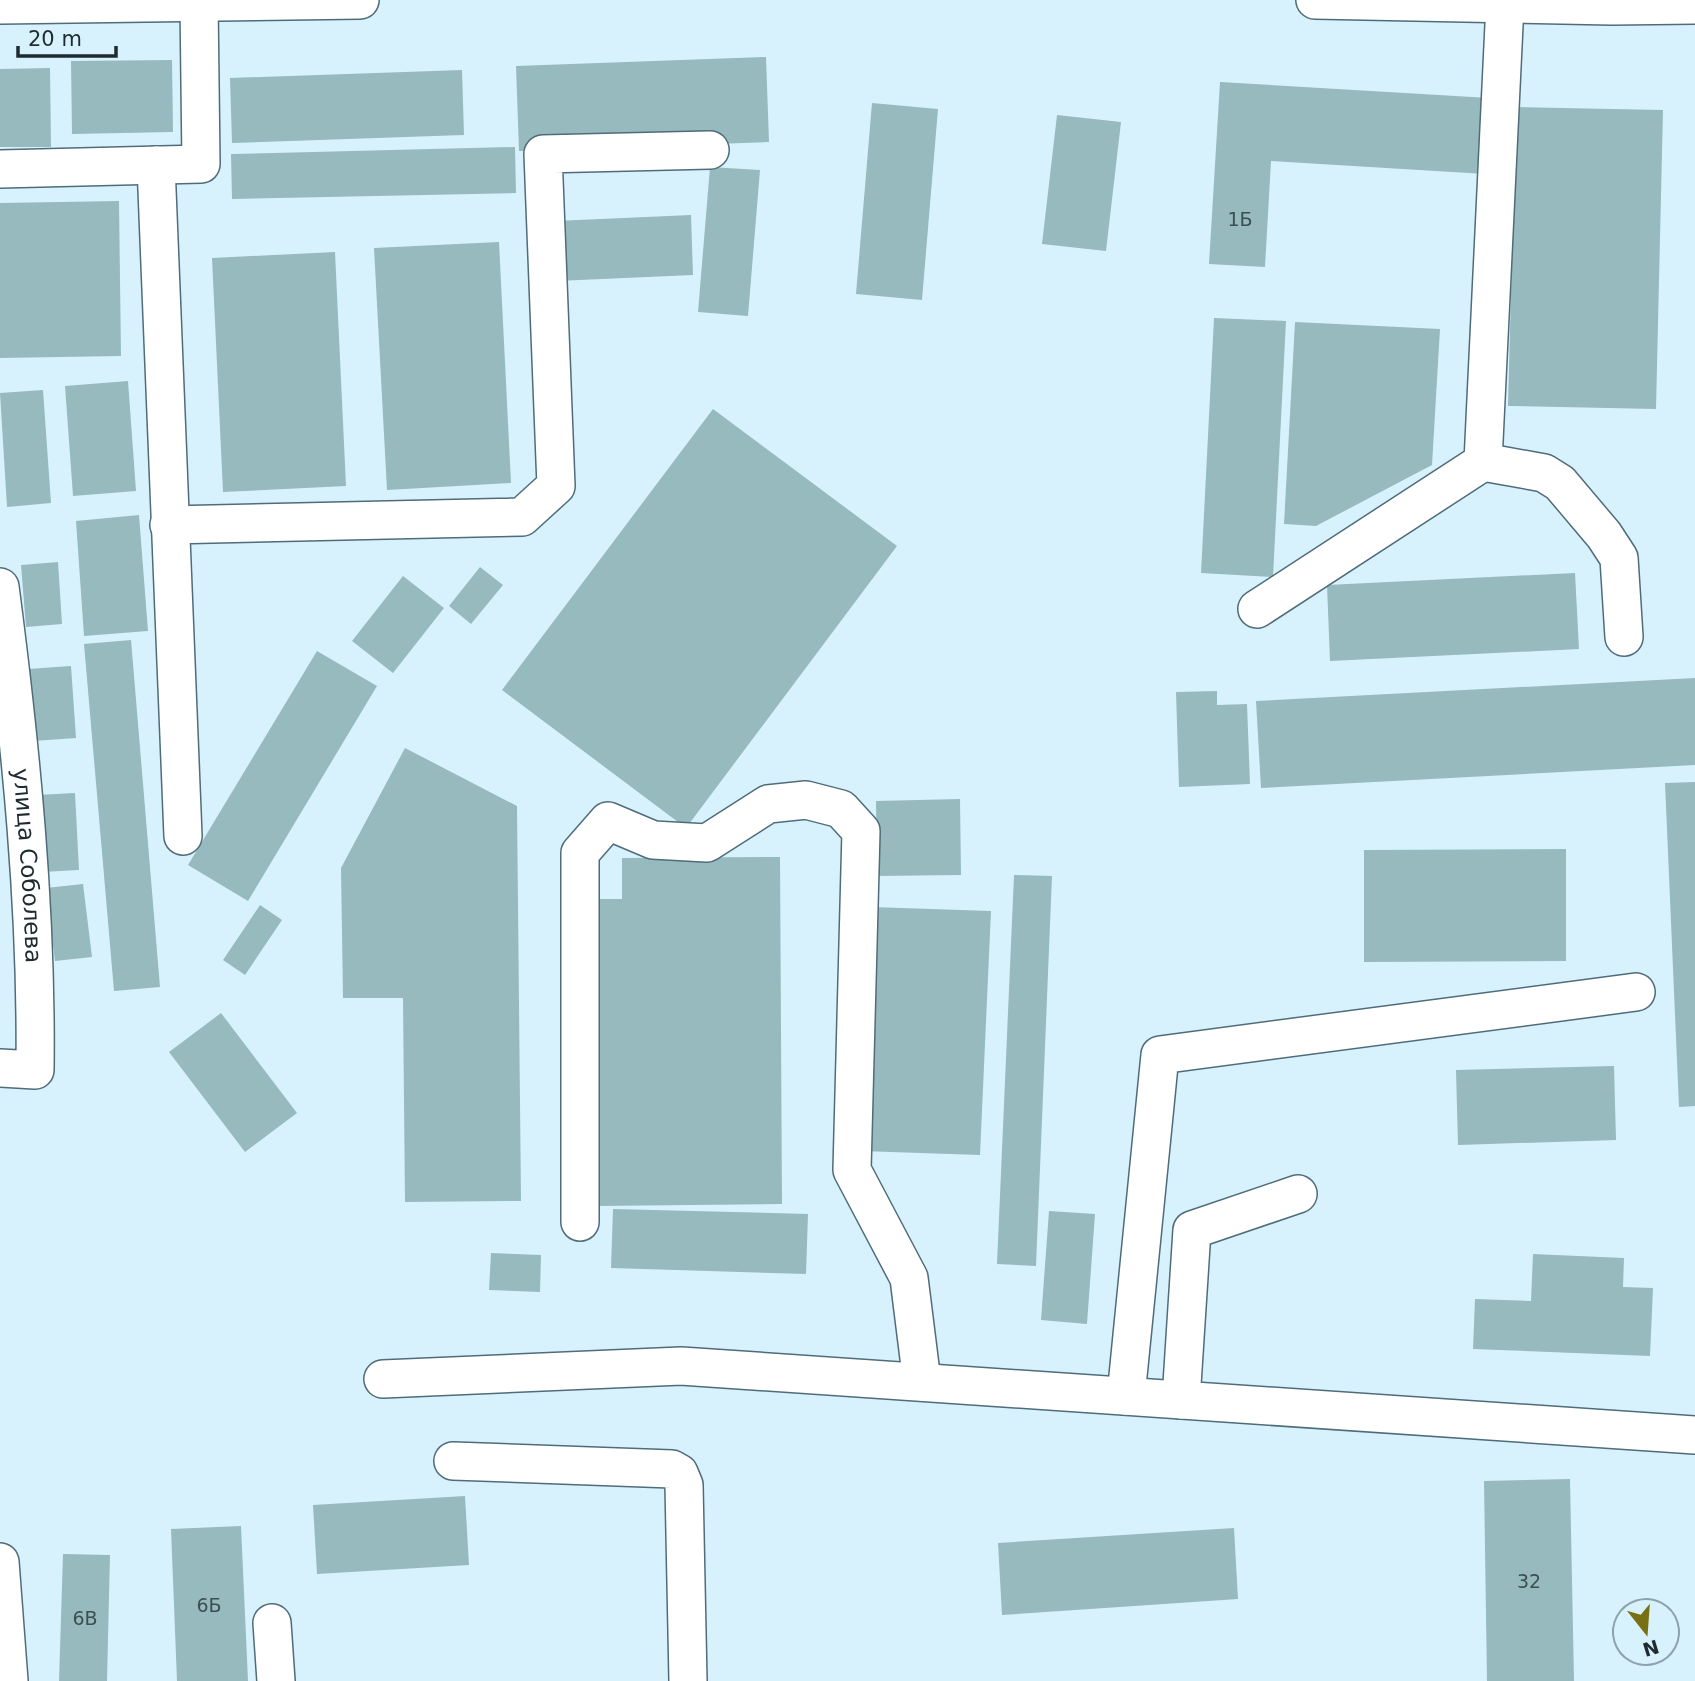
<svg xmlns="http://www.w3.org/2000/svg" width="1695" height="1681" font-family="'DejaVu Sans',sans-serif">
  <rect width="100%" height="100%" fill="#d8f2fd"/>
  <!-- building -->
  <path fill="#96babd" d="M766,57L769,142L519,151L516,66Z
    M172,60L173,132L72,134L71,61Z
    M50,68L51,147H0V69Z
    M462,70L464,135L232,143L230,78Z
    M1220,82L1489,98L1485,174L1271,161L1265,267L1209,264Z
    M872,103L938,109L922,300L856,294Z
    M1516,107L1663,110L1656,409L1508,406Z
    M1057,115L1121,122L1106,251L1042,244Z
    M515,147L516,193L232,199L231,154Z
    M710,167L760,170L748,316L698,312Z
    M119,201L121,356L0,358V203Z
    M691,215L693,275L557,281L555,221Z
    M499,242L511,483L387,490L374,248Z
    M335,252L346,486L223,492L212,258Z
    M1214,318L1286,321L1273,577L1201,573Z
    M1295,322L1440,329L1432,465L1316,526L1284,524Z
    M128,381L136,491L73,496L65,386Z
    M43,390L51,503L7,507L0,393Z
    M713,409L897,546L686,828L502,690Z
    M139,515L148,631L84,636L76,521Z
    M58,562L62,624L26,627L21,565Z
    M480,567L503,585L471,624L449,606Z
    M1575,573L1579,649L1330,661L1327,585Z
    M403,576L444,608L393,673L352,641Z
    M131,640L160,987L114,991L84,644Z
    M317,651L377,686L248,901L188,865Z
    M71,666L76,738L33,741L28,669Z
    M1695,678V765L1261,788L1256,701Z
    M1217,691V705L1247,704L1250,784L1179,787L1176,692Z
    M405,748L517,806L521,1201L405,1202L403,998H343L341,868Z
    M1695,782V1106L1679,1107L1665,783Z
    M75,793L79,870L42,872L37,795Z
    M960,799L961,875L877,876L876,801Z
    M1566,849V961L1364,962V850Z
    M780,857L782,1204L596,1206L594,899H622V858Z
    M1014,875L1052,876L1036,1266L997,1264Z
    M83,884L92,957L55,961L46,888Z
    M260,905L282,920L245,975L223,960Z
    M871,907L991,911L980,1155L861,1151Z
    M221,1013L297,1113L245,1152L169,1052Z
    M1614,1066L1616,1140L1458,1145L1456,1070Z
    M613,1209L808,1214L806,1274L611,1268Z
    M1049,1211L1095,1214L1087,1324L1041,1320Z
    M491,1253L541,1255L540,1292L489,1290Z
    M1533,1254L1624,1258L1623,1287L1653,1288L1650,1356L1473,1349L1475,1299L1531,1301Z
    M1570,1479L1574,1681H1487L1484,1481Z
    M465,1496L469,1565L317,1574L313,1505Z
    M241,1526L248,1681H177L171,1529Z
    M1234,1528L1238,1599L1002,1615L998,1543Z
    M63,1554L110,1555L107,1681H59Z"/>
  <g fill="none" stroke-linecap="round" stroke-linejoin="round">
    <defs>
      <g id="minor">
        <path d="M1315,0L1612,6L1695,5"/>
        <path d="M0,5L360,0"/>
        <path d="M156,165L183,836"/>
        <path d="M0,169L201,164L199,2"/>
        <path d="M1483,462L1544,473L1560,483L1604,535L1619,558L1624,637"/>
        <path d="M169,525L522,517L556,486L543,154L710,150"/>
        <path id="s1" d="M0,587C21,747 37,909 35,1070L0,1068"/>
        <path d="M1257,609L1483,462L1505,4"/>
        <path d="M580,1222V853L608,821L653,840L707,843L768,804L806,800L841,809L861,831L852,1170L909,1278L922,1382"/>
        <path d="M383,1379L681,1366L1695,1435"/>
        <path d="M1126,1396L1160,1055L1636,992"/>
        <path d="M1181,1400L1192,1230L1298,1194"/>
        <path d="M453,1461L672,1469L679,1473L684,1485L688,1681"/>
        <path d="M0,1562L9,1681"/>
        <path d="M272,1623L276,1681"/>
      </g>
    </defs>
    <!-- minor casing -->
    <use href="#minor" stroke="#4f6c79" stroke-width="40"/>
    <!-- minor -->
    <use href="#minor" stroke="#fff" stroke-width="37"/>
  </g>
  <g text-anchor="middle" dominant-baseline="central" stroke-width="5" stroke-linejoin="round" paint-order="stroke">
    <!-- number labels -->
    <g font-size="19" fill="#3c4f53">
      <text x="1240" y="219">1Б</text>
      <text x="1529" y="1581">32</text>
      <text x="209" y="1605">6Б</text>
      <text x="85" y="1618">6В</text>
    </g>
    <!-- street labels -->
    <g font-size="23" fill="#1e2b30" stroke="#d8f2fd">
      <text stroke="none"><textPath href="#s1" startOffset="280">улица Соболева</textPath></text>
    </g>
  </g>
  <!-- north arrow -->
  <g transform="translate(1646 1632) rotate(163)"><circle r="33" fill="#d8f2fd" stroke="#8ea2ab" stroke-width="2"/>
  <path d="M0-5L12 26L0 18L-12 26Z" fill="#787011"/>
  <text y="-10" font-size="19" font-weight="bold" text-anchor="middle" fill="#1e2b30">N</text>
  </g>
  <!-- scale -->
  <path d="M18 46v10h98v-10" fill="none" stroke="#1e2b30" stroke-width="3.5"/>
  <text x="28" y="46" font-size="21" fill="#1e2b30" stroke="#d8f2fd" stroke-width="5" paint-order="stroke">20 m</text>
</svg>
